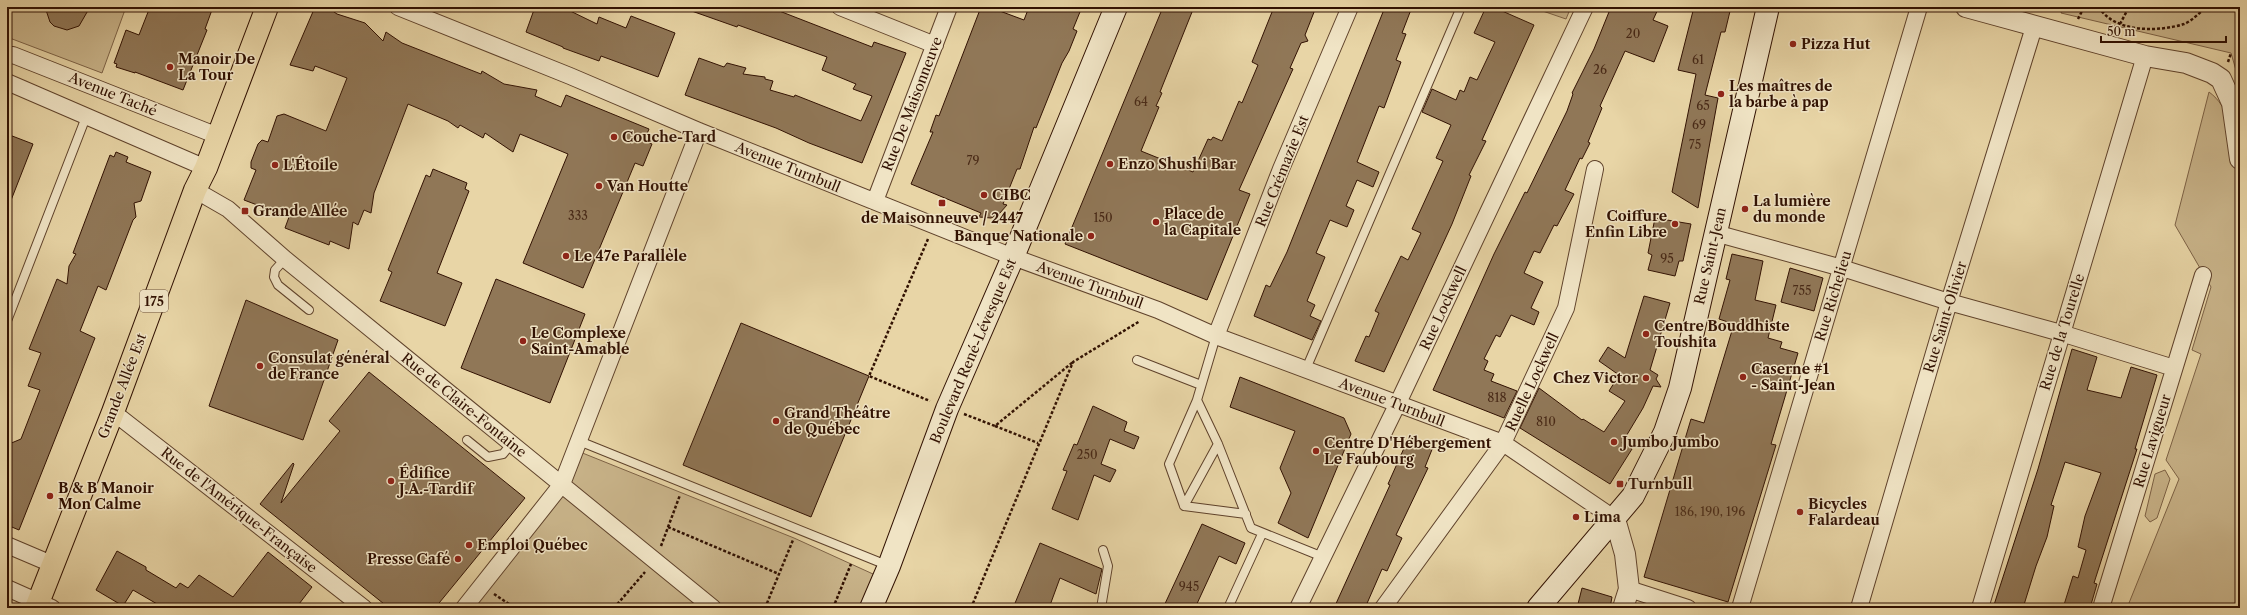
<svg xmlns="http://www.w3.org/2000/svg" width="2247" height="615" font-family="'Libre Caslon Text',serif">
  <rect width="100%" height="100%" fill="#e8d5a6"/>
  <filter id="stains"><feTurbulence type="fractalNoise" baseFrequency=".005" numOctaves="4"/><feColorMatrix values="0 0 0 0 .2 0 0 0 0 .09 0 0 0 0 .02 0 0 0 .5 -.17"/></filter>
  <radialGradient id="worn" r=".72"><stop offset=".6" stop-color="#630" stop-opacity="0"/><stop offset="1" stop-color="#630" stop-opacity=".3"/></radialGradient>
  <!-- green -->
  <path fill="#c9b48a" stroke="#7d6246" d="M9,7H126L102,73L7,37V13Z
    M1531,7H1571L1566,19Z
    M2063,7H2240V84L2231,53L2061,13Z
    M2209,92C2230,107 2233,136 2240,159V608H2127L2179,479L2166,460L2201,354L2192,350L2211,287L2175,225Z
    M575,450L794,538L884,579L871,608H464L562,484Z
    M2165,470L2170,479L2157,518L2150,522L2145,516L2155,474Z"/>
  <!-- building -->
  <path fill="#907757" stroke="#311102" d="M45,7H90L79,26L67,30L54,26L50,22Z
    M150,7H213L205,29L207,30L183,90L135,72V73L116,67L117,64L114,63L126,30L139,35Z
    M315,7H327L337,14L365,23L383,41L386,32L402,43L481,74L482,71L504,84L537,90L535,96L561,107L566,95L649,129L644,141L652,144L643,166L635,163L583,288L523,263L568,154L520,134L513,152L485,133L483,138L460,125L458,128L448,121L408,104L374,193L371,213L364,210L358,225L353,222L349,249L330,241L329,245L285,228L289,217L244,200L256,170L251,168V162L258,144L262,140L268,142L277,116L284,114L326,131L347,78L315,66L313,71L290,65Z
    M535,7H562L597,24L599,17L626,28L631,16L675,33L658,77L601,56L599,61L563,48V47L526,32Z
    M686,7H769L872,47L874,42L906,53L862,163L809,143L776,128L685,95L699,58L724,67L727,63L746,68L743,74L765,77V79L773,81L770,90L794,97L795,95L861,121L872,96L853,89L856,84L822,70L827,57L738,25L737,27L686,9Z
    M981,7H989L1024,20L1029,7H1082L1073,29L1077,31L1069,51L1062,63L1036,128L1034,127L1020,169H1017L1003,204L1007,205L999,214L991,218L979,217L981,213L911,184L933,132H930L936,115L939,116Z
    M1163,7H1194L1160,92L1162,93L1156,106L1159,107L1141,151L1193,172L1208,139L1211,140L1213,137L1222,141L1239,101L1242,103L1258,65L1252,62L1274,7H1316L1305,35L1308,41L1301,43L1290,68L1293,69L1288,80L1239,190L1250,194L1207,300L1065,244Z
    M1385,7H1412L1402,33L1406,34L1396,60L1401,62L1384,108L1379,106L1357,162L1379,172L1373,187L1357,180L1346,206L1354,210L1347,227L1330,220L1316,253L1325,257L1307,301L1315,305L1310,316L1321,321L1312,340L1254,316L1266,285L1270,287L1287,252Z
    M1486,7H1493L1534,25L1482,140L1486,141L1469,175L1471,176L1452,224L1384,372L1355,361L1366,336L1369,337L1379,313L1375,311L1401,256L1408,260L1421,233L1412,229L1443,161L1436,158L1451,125L1422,112L1432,89L1456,100L1460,90L1464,92L1470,77L1477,80L1495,42L1474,33Z
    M1611,7H1659L1653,20L1668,26L1654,62L1625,51L1600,106L1602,108L1588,142L1590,143L1582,159L1580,158L1565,190L1574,194L1557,226L1554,225L1540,253L1534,251L1524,273L1543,282L1531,308L1539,312L1534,325L1511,315L1500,337L1496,335L1484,359L1488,361L1484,370L1494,374L1491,381L1517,391L1504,418L1433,390L1494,254L1525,192L1527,193L1567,111L1573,94L1572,93L1594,49Z
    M1694,7H1731L1725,32H1721L1705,95L1718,98L1698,208L1672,192L1696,74L1678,70Z
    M7,134L33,144L8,208H7Z
    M116,152L128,157L126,162L151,172L141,201L134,203L136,217L133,220L106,290L98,286L80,331L95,338L19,530L7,525V455L9,444L21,439L40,390L28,386L41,353L29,349L57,279L67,284L69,266L76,254L73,253L110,155L114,157Z
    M433,169L467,183L465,189L469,191L437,273L462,283L445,326L380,301L392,272L388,270L426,175L430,177Z
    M1655,218L1691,224L1683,261H1679L1675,276L1648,270L1652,255L1648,253Z
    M1732,254L1763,261L1755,300L1776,305L1768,338L1782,342L1780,348L1798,353L1771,444L1776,445L1728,602L1644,577L1691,419L1704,423L1734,324L1719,319L1730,280L1726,279Z
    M1790,268L1823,278L1814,311L1781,302Z
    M496,279L585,314L550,403L461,368Z
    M1644,296L1670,303L1650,370L1658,375L1656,379L1661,387L1653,386L1643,408L1622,443L1632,449L1610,484L1520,428L1539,388L1582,420L1583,419L1604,432L1625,401L1609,391L1619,375L1599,361L1608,347L1625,358Z
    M246,300L338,340L303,440L209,406Z
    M741,323L869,376L811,517L683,465Z
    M2072,349L2097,357L2087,390L2121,398L2131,367L2157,375L2135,449H2137L2094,583L2097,584L2090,608H2063L2073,576L2078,578L2086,550L2078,547L2085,516L2101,473L2065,462L2051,505L2054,506L2047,537L2036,566L2023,608H1993L2038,469Z
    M369,372L525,498L435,608H389L260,504L293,463L294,464L281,503L340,431L329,421Z
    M1240,377L1344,418L1351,434L1308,538L1278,523L1291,493L1280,468L1295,431L1230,407Z
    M1093,406L1127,422L1124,431L1139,437L1134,449L1110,439L1101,464L1116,470L1110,482L1094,475L1078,520L1052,509L1067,471L1063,470L1074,444L1077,445Z
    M1409,437L1433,447L1425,467L1428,468L1396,535L1402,538L1387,571L1382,569L1365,608H1334L1390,485L1388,484Z
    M1202,524L1245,543L1236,564L1219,556L1195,608H1163Z
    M1040,543L1102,569L1096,594L1060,578L1049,608H1013Z
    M117,551L146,567V570L176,588L180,583L188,588L199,575L233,597L268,552L312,587L296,608H164L133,590L123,606L96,590Z
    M1582,588L1612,597L1610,608H1577Z"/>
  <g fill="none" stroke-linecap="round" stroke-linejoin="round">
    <defs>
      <path id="service" d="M285,259L275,270L274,277L278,285L309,310
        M7,321L86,117
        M1216,336L1197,400L1218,444L1251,528L1323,557
        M1137,360L1201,385
        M1306,369L1461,7
        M1197,400L1169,464L1184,506L1246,514
        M467,440L488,457L503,454L512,443
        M579,441L889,566
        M1184,506L1218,444
        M1101,608L1108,566L1103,550
        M1228,608L1262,534"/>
      <path id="minor" d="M398,7L570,76L699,131L1013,257L1158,310L1216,336L1503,443L1615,519
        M840,7L935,45
        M7,56L13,55L218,136
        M7,82L206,168
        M195,190L228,209L285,259L713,608
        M875,201L949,7
        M1715,233L1842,268L1949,302L2061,333L2174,368
        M1216,336L1281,169L1350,7
        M113,412L364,608
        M7,545L54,565
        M7,588L52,608
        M1629,589L1688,608
        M464,608L562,484L699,131
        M1298,608L1397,405L1585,7
        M1383,608L1503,443L1566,308L1595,169
        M1740,608L1919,7
        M1859,608L1949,302L2034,27
        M1980,608L2145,56
        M2101,608L2203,275"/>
      <path id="tertiary" d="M1966,7L2145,56L2186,63L2212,73L2221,79L2232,103L2240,159
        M1615,519L1625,554L1629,589L1623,608"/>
      <path id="secondary" d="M871,608L889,566L947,409L1013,257L1116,7
        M1538,608L1633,496L1665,432L1680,388L1768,7"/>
      <path id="primary" d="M36,608L113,412L195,190L206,168L267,7"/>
    </defs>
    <!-- service casing -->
    <use href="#service" stroke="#5f422b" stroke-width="10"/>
    <!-- minor casing -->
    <use href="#minor" stroke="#5f422b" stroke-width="18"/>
    <!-- tertiary casing -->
    <use href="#tertiary" stroke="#5f422b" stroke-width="22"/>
    <!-- secondary casing -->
    <use href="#secondary" stroke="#311102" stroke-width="24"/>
    <!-- primary casing -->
    <use href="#primary" stroke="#311102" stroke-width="24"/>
    <!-- path -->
    <path stroke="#311102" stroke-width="2.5" stroke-dasharray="3 2" stroke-linecap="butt" d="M2099,7C2114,33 2159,32 2184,24C2192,21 2200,12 2207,7
      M2078,19L2084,7
      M2120,24L2129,7
      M2228,62L2231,53
      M928,239L869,376L930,401
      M964,414L995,426L1073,362
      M995,426L1038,443
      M668,527L779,574
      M661,546L680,495
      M494,594L515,608
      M614,608L645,572
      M765,608L793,540
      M833,608L851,564
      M971,608L1073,362L1140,321"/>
    <!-- service -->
    <use href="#service" stroke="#f0e4c5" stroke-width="8"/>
    <!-- minor -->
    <use href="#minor" stroke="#f0e4c5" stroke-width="16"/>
    <!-- tertiary -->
    <use href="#tertiary" stroke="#f0e4c5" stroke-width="20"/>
    <!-- secondary -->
    <use href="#secondary" stroke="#f0e4c5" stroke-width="22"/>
    <!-- primary -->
    <use href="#primary" stroke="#e8d5a6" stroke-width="22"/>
  </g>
  <!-- markers -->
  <g fill="#8f2418" stroke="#f0e4c5" stroke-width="1.5">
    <circle cx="1793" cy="44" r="4"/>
    <circle cx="170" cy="67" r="4"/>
    <circle cx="1721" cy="94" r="4"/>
    <circle cx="614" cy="137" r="4"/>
    <circle cx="1110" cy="164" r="4"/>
    <circle cx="275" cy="165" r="4"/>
    <circle cx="599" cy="186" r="4"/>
    <circle cx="984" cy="195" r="4"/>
    <rect x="938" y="199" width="8" height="8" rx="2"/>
    <circle cx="1745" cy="209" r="4"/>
    <rect x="241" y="207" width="8" height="8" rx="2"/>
    <circle cx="1156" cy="222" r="4"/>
    <circle cx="1675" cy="224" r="4"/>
    <circle cx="1091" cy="236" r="4"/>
    <circle cx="566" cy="256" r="4"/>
    <circle cx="1646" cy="334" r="4"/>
    <circle cx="523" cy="341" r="4"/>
    <circle cx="260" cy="366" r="4"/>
    <circle cx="1743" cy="377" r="4"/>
    <circle cx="1646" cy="378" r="4"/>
    <circle cx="776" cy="421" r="4"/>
    <circle cx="1614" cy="442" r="4"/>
    <circle cx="1316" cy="451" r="4"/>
    <circle cx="391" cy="481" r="4"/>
    <rect x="1616" y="480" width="8" height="8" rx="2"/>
    <circle cx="50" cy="496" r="4"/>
    <circle cx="1800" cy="512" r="4"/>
    <circle cx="1576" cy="517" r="4"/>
    <circle cx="469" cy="545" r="4"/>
    <circle cx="458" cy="559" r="4"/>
  </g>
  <g text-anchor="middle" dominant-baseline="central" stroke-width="3" stroke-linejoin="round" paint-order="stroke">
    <!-- number labels -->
    <g font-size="12" fill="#492a17">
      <text x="1633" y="33">20</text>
      <text x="1698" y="59">61</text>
      <text x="1600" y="69">26</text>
      <text x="1141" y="101">64</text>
      <text x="1703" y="105">65</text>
      <text x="1699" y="124">69</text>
      <text x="1695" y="144">75</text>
      <text x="973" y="160">79</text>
      <text x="578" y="215">333</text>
      <text x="1103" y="217">150</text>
      <text x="1667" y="258">95</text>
      <text x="1802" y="290">755</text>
      <text x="1497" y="397">818</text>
      <text x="1546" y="421">810</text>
      <text x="1087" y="454">250</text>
      <text x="1710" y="511">186, 190, 196</text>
      <text x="1189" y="586">945</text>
    </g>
    <!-- shield labels -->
    <rect fill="#f0e4c5" stroke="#6a503c" stroke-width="1" x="140" y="290" width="28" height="22" rx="3"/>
    <g font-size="13" font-weight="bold" fill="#311102">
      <text x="154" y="301">175</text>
    </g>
    <!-- poi labels -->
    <g font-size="14" font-weight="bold" fill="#311102" stroke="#f0e4c5" text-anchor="start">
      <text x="1801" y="44">Pizza Hut</text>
      <text x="178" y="59">Manoir De<tspan x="178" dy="16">La Tour</tspan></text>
      <text x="1729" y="86">Les maîtres de<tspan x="1729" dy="16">la barbe à pap</tspan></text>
      <text x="622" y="137">Couche-Tard</text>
      <text x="1118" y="164">Enzo Shushi Bar</text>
      <text x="283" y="165">L'Étoile</text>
      <text x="607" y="186">Van Houtte</text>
      <text x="992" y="195">CIBC</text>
      <text x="1753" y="201">La lumière<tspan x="1753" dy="16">du monde</tspan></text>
      <text x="253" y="211">Grande Allée</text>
      <text x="1164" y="214">Place de<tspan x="1164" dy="16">la Capitale</tspan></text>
      <text x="1667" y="216" text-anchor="end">Coiffure<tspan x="1667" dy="16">Enfin Libre</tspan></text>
      <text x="942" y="218" text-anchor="middle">de Maisonneuve / 2447</text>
      <text x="1083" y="236" text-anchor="end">Banque Nationale</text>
      <text x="574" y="256">Le 47e Parallèle</text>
      <text x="1654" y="326">Centre Bouddhiste<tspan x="1654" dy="16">Toushita</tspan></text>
      <text x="531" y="333">Le Complexe<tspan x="531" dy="16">Saint-Amable</tspan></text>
      <text x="268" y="358">Consulat général<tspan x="268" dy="16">de France</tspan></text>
      <text x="1751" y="369">Caserne #1<tspan x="1751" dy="16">- Saint-Jean</tspan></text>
      <text x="1638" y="378" text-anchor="end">Chez Victor</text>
      <text x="784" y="413">Grand Théâtre<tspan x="784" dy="16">de Québec</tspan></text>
      <text x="1622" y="442">Jumbo Jumbo</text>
      <text x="1324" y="443">Centre D'Hébergement<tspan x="1324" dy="16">Le Faubourg</tspan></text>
      <text x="399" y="473">Édifice<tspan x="399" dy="16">J.A.-Tardif</tspan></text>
      <text x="1628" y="484">Turnbull</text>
      <text x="58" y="488">B &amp; B Manoir<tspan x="58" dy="16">Mon Calme</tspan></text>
      <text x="1808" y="504">Bicycles<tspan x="1808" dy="16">Falardeau</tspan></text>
      <text x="1584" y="517">Lima</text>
      <text x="477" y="545">Emploi Québec</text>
      <text x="450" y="559" text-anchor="end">Presse Café</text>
    </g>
    <!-- street labels -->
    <g font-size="14" fill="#311102" stroke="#f0e4c5">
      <text transform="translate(113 94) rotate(22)">Avenue Taché</text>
      <text transform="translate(912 104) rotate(-69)">Rue De Maisonneuve</text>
      <text transform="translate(788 167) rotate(22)">Avenue Turnbull</text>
      <text transform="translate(1282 171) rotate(-68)">Rue Crémazie Est</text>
      <text transform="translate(1710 256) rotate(-77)">Rue Saint-Jean</text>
      <text transform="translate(1090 285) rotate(20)">Avenue Turnbull</text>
      <text transform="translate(1833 296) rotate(-73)">Rue Richelieu</text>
      <text transform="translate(1443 308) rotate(-65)">Rue Lockwell</text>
      <text transform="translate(1945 317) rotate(-73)">Rue Saint-Olivier</text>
      <text transform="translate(2062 332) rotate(-73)">Rue de la Tourelle</text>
      <text transform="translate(973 351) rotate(-67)">Boulevard René-Lévesque Est</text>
      <text transform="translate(1532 382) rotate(-65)">Ruelle Lockwell</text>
      <text transform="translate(122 386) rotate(-69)">Grande Allée Est</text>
      <text transform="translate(1392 402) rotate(21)">Avenue Turnbull</text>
      <text transform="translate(464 405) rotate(39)">Rue de Claire-Fontaine</text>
      <text transform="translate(2152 441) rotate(-73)">Rue Lavigueur</text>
      <text transform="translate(239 510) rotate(38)">Rue de l'Amérique-Française</text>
    </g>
  </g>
  <!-- margin -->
  <rect width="2247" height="615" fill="none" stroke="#e8d5a6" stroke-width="24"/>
  <rect x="8" y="8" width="2231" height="599" fill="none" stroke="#311102" stroke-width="2"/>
  <rect x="12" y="12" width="2223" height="591" fill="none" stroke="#311102"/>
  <!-- scale -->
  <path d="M2101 36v6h125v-6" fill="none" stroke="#311102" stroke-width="2"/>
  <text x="2107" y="36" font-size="12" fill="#311102" stroke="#f0e4c5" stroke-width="3" paint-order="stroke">50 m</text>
  <rect width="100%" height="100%" filter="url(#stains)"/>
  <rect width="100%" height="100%" fill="url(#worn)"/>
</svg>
